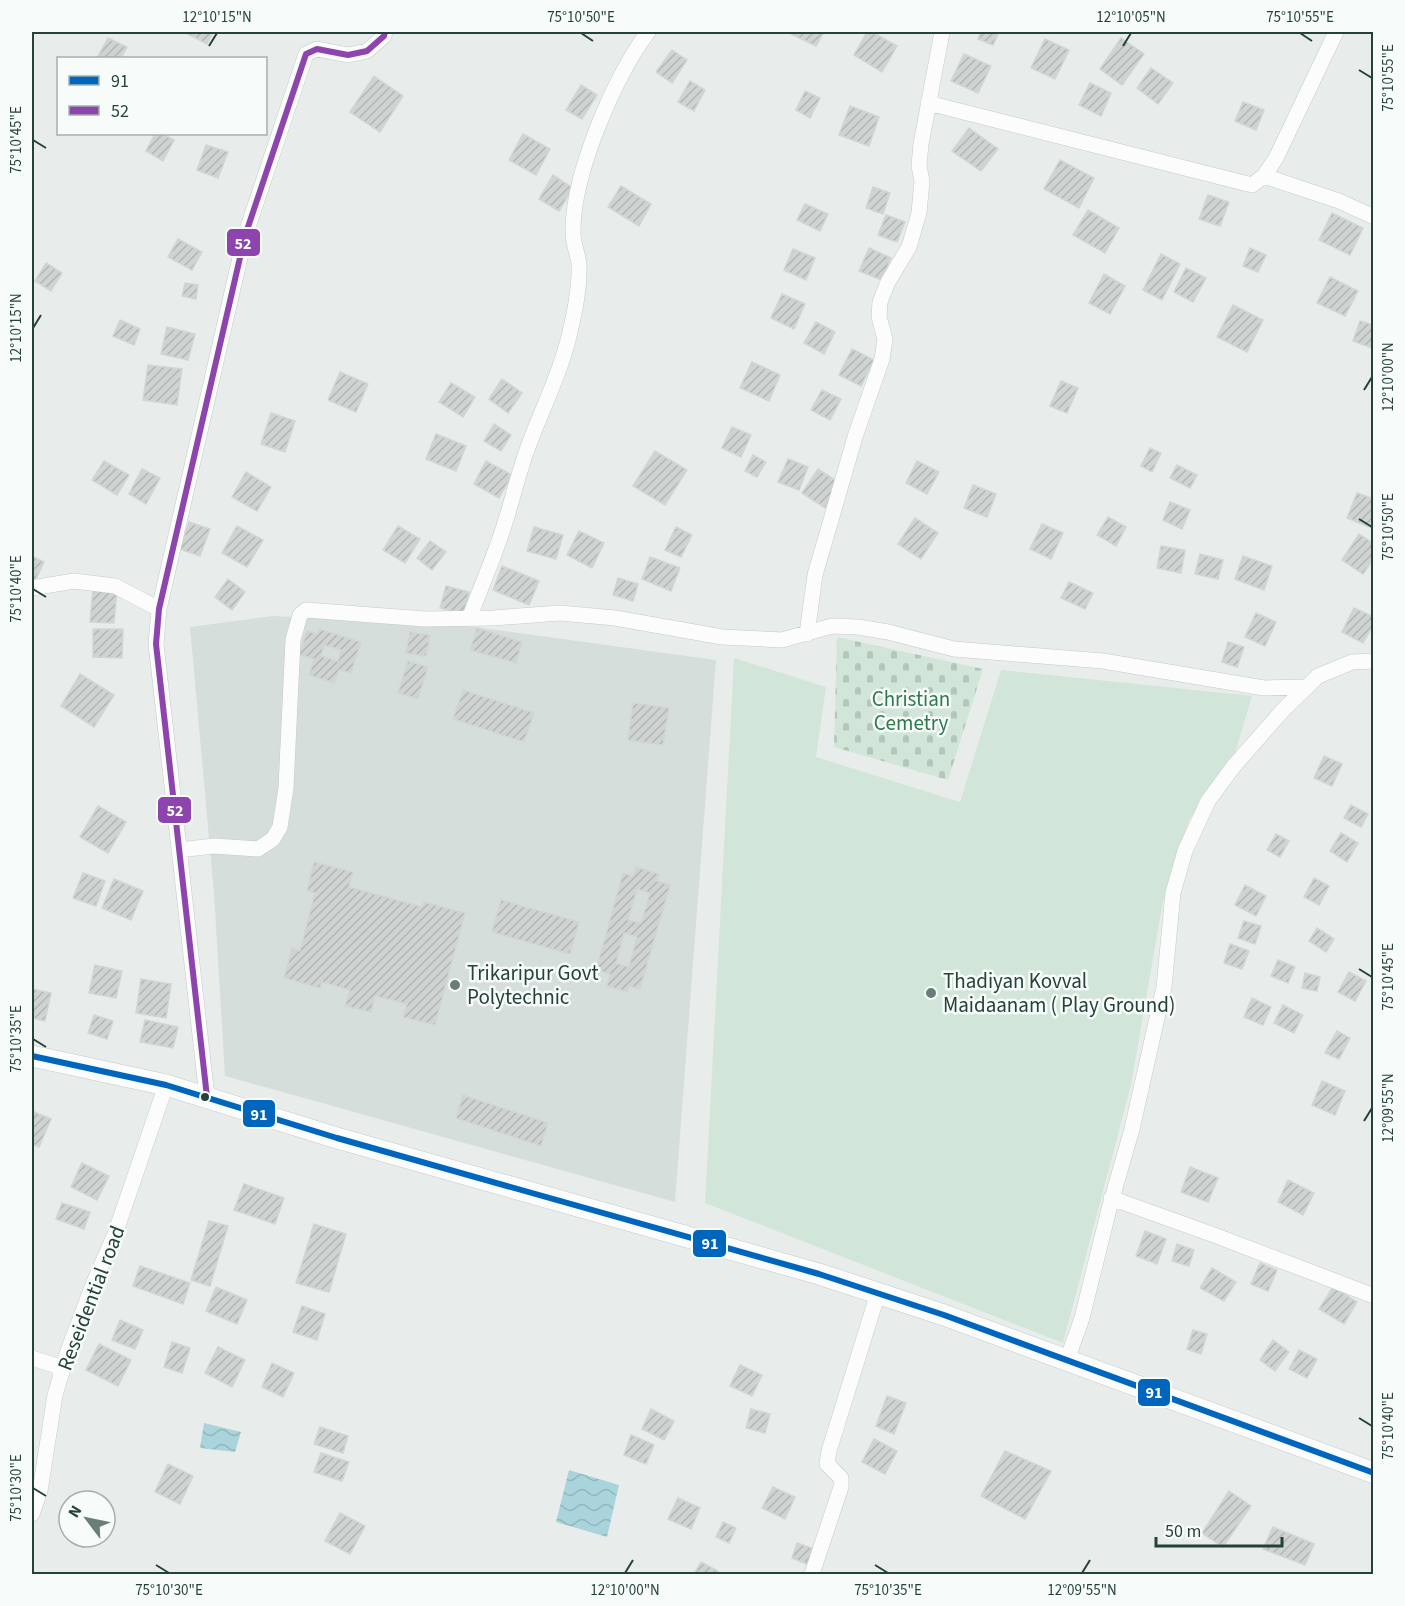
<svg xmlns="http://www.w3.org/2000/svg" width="1405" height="1606" font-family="'Source Sans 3',sans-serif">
  <defs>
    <pattern id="cemetery-stones" width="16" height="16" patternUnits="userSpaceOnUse" patternTransform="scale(1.5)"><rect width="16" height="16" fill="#d1e6d8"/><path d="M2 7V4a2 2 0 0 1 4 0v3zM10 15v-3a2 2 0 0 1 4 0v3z" fill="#b3c6ba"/></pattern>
    <pattern id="water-waves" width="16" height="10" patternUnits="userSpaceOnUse" patternTransform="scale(1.5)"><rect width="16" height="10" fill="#a9d4db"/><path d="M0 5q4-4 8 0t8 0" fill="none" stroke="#91b7bd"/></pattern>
    <pattern id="building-hatch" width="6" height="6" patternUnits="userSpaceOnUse" patternTransform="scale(1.5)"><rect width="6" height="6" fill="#cfd4d2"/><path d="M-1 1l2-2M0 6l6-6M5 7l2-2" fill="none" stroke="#b2b7b5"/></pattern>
  </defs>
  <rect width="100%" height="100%" fill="#e8edeb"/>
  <!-- built -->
  <path fill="#d6dedb" d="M272,616L445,623L716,660L675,1202L225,1076L214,894L190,627Z"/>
  <!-- cemetery -->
  <path fill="url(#cemetery-stones)" d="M837,637L983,669L948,780L834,747Z"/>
  <!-- pitch -->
  <path fill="#d1e6d8" d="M734,658L826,687L816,757L960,802L1001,670L1252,696L1234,756L1189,820L1163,901L1131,1085L1063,1343L705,1203Z"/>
  <!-- water -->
  <path fill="url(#water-waves)" d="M204,1423L241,1432L235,1452L200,1448Z
    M569,1470L619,1485L607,1537L556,1522Z"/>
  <!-- building -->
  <path fill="url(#building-hatch)" stroke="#d1d6d4" stroke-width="1.5" fill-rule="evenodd" d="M187,32H213L207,44L186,33Z
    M787,32H824L816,46Z
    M867,32H872L897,46L882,72L854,55Z
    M981,32H999L993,45L978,39Z
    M108,38L127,47L121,58H97Z
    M1121,38L1144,54L1122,85L1100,69Z
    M1045,39L1069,50L1055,79L1031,68Z
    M672,50L687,60L672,83L656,72Z
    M964,54L991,66L978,93L951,81Z
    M1151,68L1173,83L1158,104L1137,88Z
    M374,76L403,96L380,132L350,112Z
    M690,81L705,90L694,111L678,102Z
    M1090,83L1111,93L1101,116L1079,105Z
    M581,85L597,95L582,119L566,110Z
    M805,91L820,98L810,118L796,110Z
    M1243,102L1264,110L1256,130L1235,121Z
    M850,106L879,117L869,146L839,135Z
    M969,128L998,149L981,171L952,151Z
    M155,134H163L174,140L163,161L146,151Z
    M523,134L550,149L536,175L509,160Z
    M206,145L228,152L218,178L197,170Z
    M1060,160L1094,178L1079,208L1044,189Z
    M553,175L573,188L559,211L539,199Z
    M621,186L651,204L639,226L608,207Z
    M873,187L890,193L883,214L866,208Z
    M1208,195L1229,202L1220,226L1199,219Z
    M805,204L828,214L820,231L797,220Z
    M1088,210L1119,228L1105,253L1073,235Z
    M1332,213L1363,228L1350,255L1319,240Z
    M886,215L905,222L897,242L878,235Z
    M178,239L202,252L192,270L168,257Z
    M869,248L891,258L882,280L859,271Z
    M1250,248L1266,255L1258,272L1243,266Z
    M793,249L815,258L806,280L784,270Z
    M1161,254L1180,264L1162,300L1143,290Z
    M46,263L62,273L51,291L35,281Z
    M1186,268L1206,278L1193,302L1174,292Z
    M1104,274L1125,286L1110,314L1089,303Z
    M1330,277L1358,291L1345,316L1317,303Z
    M185,283L198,285L196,299L182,296Z
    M782,294L805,304L794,329L771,318Z
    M1233,305L1263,320L1247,352L1217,337Z
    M120,320L140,329L134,345L113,336Z
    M1360,321L1374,325L1372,348L1353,341Z
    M816,322L835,332L824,354L804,343Z
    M167,327L195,334L188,360L161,354Z
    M852,349L874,360L861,386L839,375Z
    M752,362L780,375L769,401L740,388Z
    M148,365L182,369L177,405L143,400Z
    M340,372L368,384L356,412L328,400Z
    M502,379L522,393L508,413L489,399Z
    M1061,381L1078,388L1067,413L1050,406Z
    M451,383L475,397L463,417L439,402Z
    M822,390L841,399L830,420L811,410Z
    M271,413L295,421L285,452L261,444Z
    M494,424L511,435L501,451L484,441Z
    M732,427L751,435L741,457L722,448Z
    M436,434L466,446L456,471L426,459Z
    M1150,448L1161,453L1152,472L1141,466Z
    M655,451L687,470L665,505L633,486Z
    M753,455L766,462L757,477L745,471Z
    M788,459L808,467L799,490L778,482Z
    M104,461L129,475L117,495L92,480Z
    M486,461L512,475L499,498L474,484Z
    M917,461L939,472L927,494L906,483Z
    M1177,465L1197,475L1190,488L1170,478Z
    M142,469L160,478L146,504L129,494Z
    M818,469L841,484L825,508L802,493Z
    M246,472L271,487L257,511L232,497Z
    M973,485L996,494L987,517L964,508Z
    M1357,493L1374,499V529L1347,518Z
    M1170,502L1190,510L1182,529L1163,520Z
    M1108,517L1126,527L1116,546L1097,535Z
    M915,518L938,533L921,559L898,544Z
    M189,522L210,529L200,556L180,549Z
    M1042,524L1063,533L1051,559L1030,549Z
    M237,526L263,540L247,567L222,553Z
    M398,526L420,539L405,563L383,550Z
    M534,527L563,535L556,559L527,551Z
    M676,527L692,535L681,557L665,550Z
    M579,531L604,543L592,568L567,555Z
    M1359,534L1374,544V558L1363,574L1342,560Z
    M430,541L446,552L432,570L417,558Z
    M1161,546L1185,550L1181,573L1157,568Z
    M1200,554L1223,560L1218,579L1195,574Z
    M32,556L44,562L34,583L32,582Z
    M1243,556L1272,566L1264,590L1235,579Z
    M650,557L680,568L671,591L642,579Z
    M502,566L539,581L529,605L493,590Z
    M618,578L638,584L633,601L613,595Z
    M228,579L245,592L232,610L215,597Z
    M1069,582L1093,593L1085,609L1061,598Z
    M446,586L469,592L464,614L440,608Z
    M93,589L117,590L114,623L90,622Z
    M1354,608L1374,617V623L1363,643L1342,632Z
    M1256,613L1276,622L1265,646L1245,637Z
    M477,628L522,642L516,663L470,650Z
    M93,629H123L122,658L93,657Z
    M319,629L361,642L351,673L339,670L334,683L309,675L314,659L299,655L307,631L318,634ZM324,645L341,650L338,661L321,656Z
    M410,632L430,635L426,656L406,653Z
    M1228,642L1244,647L1237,667L1222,662Z
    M408,661L428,667L418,699L398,693Z
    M80,674L114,695L94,727L61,706Z
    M463,690L534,713L524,742L453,719Z
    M633,703L669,708L663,745L628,740Z
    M1324,756L1342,764L1332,786L1314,778Z
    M1351,805L1368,814L1361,827L1344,818Z
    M98,806L126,822L108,853L80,837Z
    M1341,833L1358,843L1347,862L1330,851Z
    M1276,834L1289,841L1280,857L1267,850Z
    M314,862L353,872L349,887L422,907L424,902L465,913L435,1025L403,1017L407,1004L375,996L371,1012L345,1006L350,990L322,982L320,988L284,978L292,948L300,951L315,893L307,891Z
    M636,867L659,874L657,881L670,885L640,989L629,986L627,992L607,986L610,974L596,970L623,873L633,876ZM637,889L650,893L641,923L628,920ZM624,933L637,937L629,967L616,963Z
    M83,873L105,881L96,906L73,898Z
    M1314,878L1329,886L1319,905L1304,897Z
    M114,879L143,891L131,920L102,908Z
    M1245,885L1266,896L1256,916L1235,905Z
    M501,900L579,922L570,954L492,932Z
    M1244,921L1261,926L1255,944L1238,938Z
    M1317,928L1334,939L1326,952L1309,941Z
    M1230,944L1249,951L1242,969L1224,963Z
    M1278,960L1295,967L1288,983L1271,976Z
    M95,965L122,971L116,998L89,993Z
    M1349,972L1366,981L1355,1001L1338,992Z
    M1305,973L1320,977L1317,991L1302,988Z
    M141,979L171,984L166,1018L136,1013Z
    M32,989L51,993L45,1021L32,1018Z
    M1252,998L1271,1007L1263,1025L1244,1017Z
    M1283,1005L1303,1015L1294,1033L1274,1023Z
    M94,1015L113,1021L107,1039L88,1033Z
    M145,1020L178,1027L173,1048L140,1042Z
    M1337,1031L1350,1038L1339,1059L1325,1053Z
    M1322,1081L1345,1091L1335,1115L1312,1105Z
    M463,1095L548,1123L541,1146L456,1118Z
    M32,1111L51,1119L39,1147L32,1144Z
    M82,1163L109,1176L97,1200L71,1187Z
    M1190,1167L1218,1178L1208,1202L1181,1192Z
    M1288,1180L1314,1193L1303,1215L1278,1202Z
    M244,1184L284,1198L275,1224L234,1210Z
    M62,1203L90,1212L84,1229L56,1219Z
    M209,1221L228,1226L210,1286L191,1280Z
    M314,1224L346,1234L329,1292L296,1283Z
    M1145,1231L1166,1239L1157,1264L1136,1256Z
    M1177,1244L1194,1250L1189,1266L1172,1261Z
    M1260,1263L1277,1270L1268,1291L1251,1284Z
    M140,1266L190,1283L183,1304L133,1286Z
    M1212,1268L1236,1282L1224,1301L1200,1288Z
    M216,1287L247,1300L237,1324L206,1311Z
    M1333,1287L1357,1302L1344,1324L1319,1309Z
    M302,1306L325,1314L317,1340L293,1332Z
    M120,1320L143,1330L135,1349L112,1340Z
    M1193,1330L1207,1334L1201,1354L1187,1349Z
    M1273,1340L1289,1352L1275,1371L1260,1360Z
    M172,1342L190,1348L182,1373L164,1367Z
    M99,1344L131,1360L118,1386L86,1370Z
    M218,1347L245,1360L232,1387L205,1373Z
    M1299,1350L1317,1359L1307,1378L1289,1369Z
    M272,1363L294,1373L283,1397L262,1387Z
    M740,1365L762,1375L752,1396L730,1386Z
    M887,1396L906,1403L894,1434L876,1426Z
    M651,1409L674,1421L664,1440L642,1429Z
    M751,1409L770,1414L765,1433L746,1428Z
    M320,1427L348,1436L343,1453L314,1444Z
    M631,1435L654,1445L646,1464L624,1455Z
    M874,1439L897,1451L885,1474L862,1462Z
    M1005,1451L1051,1471L1025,1519L981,1496Z
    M321,1453L349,1462L342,1481L314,1472Z
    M168,1464L193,1476L180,1504L155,1492Z
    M773,1487L795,1497L785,1519L762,1508Z
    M1229,1491L1251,1506L1223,1547L1202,1533Z
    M678,1498L700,1508L691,1529L668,1519Z
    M340,1513L365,1526L350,1554L325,1541Z
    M723,1522L736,1528L729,1543L716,1537Z
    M1273,1527L1314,1544L1305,1565L1263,1549Z
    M797,1543L814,1549L809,1565L792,1558Z
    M701,1562L718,1571L717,1574H694Z"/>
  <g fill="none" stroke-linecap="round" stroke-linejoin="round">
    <defs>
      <path id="minor" d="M928,103L1252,185L1264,176L1276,158L1336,32
        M1264,176L1339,201L1374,217
        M32,588L74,581L115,586L159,609
        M469,619C480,589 493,560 503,529C512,502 518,474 528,447C542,409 561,372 570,332C575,310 580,287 579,264C578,254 573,244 573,233C572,175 614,78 648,32
        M807,634L815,575L855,437L882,359L885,339L879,317L880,302L888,282L909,247L919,213L922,181L919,166L921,144L942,32
        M179,850L214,846L258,849L273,839L280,827L286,788L293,640L300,615L306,610L425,619L493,618L560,613L615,618L722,637L782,640L832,626L858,627L888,632L954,649L1103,661L1264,688L1307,687
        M207,1097L156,644L159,609L245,236L306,54L317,49L348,55L367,51L384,36L385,32
        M1111,1198L1214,1235L1374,1296
        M32,1358L63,1368
        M1067,1360L1082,1318L1109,1209L1132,1129L1164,987L1173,893L1185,851L1208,801L1233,767L1283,710L1318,676L1352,662L1374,661
        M32,1514L40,1491L55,1395L68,1351L94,1282L115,1234L166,1085
        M812,1574L841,1487V1478L827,1464L829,1451L878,1293"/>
      <path id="secondary" d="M32,1056L166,1085L337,1138L819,1274L944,1315L1374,1473"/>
    </defs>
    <!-- minor casing -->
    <use href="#minor" stroke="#c5cac8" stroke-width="16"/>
    <!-- secondary casing -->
    <use href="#secondary" stroke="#c3cbc8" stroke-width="22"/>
    <!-- minor -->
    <use href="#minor" stroke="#fcfcfc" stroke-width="15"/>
    <!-- secondary -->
    <use href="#secondary" stroke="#fcfcfc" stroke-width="21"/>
    <defs>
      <path id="bus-1" d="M32,1056L166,1085L337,1138L819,1274L944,1315L1374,1473"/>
      <path id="bus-2" d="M207,1097L156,644L159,609L245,236L306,54L317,49L348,55L367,51L384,36L385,32"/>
    </defs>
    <!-- bus-1 casing -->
    <use href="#bus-1" stroke="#f7fbf9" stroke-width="10"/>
    <!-- bus-2 casing -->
    <use href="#bus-2" stroke="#f7fbf9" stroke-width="10"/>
    <!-- bus-1 -->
    <use href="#bus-1" stroke="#0065bd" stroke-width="6"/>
    <!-- bus-2 -->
    <use href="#bus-2" stroke="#8e44ad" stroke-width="6"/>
  </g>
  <!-- ticks -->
  <path fill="none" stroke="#24423a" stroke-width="2" d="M581,33L593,41M1300,33L1312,41M209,46L217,33M1123,46L1131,33M1359,70L1372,78M33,140L46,148M33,328L41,315M1364,390L1372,377M1359,519L1372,527M33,589L46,597M1359,969L1372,977M33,1039L46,1047M1364,1121L1372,1108M1359,1418L1372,1426M33,1488L46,1496M156,1565L169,1573M875,1565L888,1573M625,1573L633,1560M1082,1573L1090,1560"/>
  <!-- markers -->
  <g fill="#697e78" stroke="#f7fbf9" stroke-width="2">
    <circle cx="455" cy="985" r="6"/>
    <circle cx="931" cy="993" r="6"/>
  </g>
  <circle fill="#24423a" stroke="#f7fbf9" stroke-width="2" cx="205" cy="1097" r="5"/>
  <g text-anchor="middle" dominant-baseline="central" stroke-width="5" stroke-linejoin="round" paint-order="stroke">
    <!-- park labels -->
    <g font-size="21" fill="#2d7a4b" stroke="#f7fbf9">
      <text x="911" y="699">Christian<tspan x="911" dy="24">Cemetry</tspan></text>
    </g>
    <!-- poi labels -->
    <g font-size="21" fill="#24423a" stroke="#f7fbf9" text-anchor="start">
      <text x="467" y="973">Trikaripur Govt<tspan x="467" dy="24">Polytechnic</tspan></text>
      <text x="943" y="981">Thadiyan Kovval<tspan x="943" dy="24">Maidaanam ( Play Ground)</tspan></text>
    </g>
    <!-- street labels -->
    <g font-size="21" fill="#24423a" stroke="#f7fbf9">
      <text transform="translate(91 1298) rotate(-69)">Reseidential road</text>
    </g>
  </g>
  <g stroke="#f7fbf9" stroke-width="2">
    <rect x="226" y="228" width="35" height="29" rx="6" fill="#8e44ad"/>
    <rect x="157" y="796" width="35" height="28" rx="6" fill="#8e44ad"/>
    <rect x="242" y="1099" width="34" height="29" rx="6" fill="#0065bd"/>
    <rect x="692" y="1229" width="35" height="29" rx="6" fill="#0065bd"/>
    <rect x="1137" y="1378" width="34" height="29" rx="6" fill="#0065bd"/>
  </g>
  <g font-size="16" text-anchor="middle" font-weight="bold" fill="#fff">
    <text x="243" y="249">52</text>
    <text x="175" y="816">52</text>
    <text x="259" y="1120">91</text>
    <text x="710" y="1249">91</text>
    <text x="1154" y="1398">91</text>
  </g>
  <!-- border -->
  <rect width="1405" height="1606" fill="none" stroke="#f7fbf9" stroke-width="66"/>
  <!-- legend -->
  <rect x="57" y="57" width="210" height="78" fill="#f7fbf9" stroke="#a3b1ad" stroke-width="1.5"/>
  <rect x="69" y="76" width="30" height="9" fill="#0065bd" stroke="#a3b1ad" stroke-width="1.5"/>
  <text x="111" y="87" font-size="18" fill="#24423a">91</text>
  <rect x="69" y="106" width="30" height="9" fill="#8e44ad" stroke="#a3b1ad" stroke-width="1.5"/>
  <text x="111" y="117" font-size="18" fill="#24423a">52</text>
  <!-- north arrow -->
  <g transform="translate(87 1519) rotate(302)"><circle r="28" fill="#f7fbf9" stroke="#a3b1ad" stroke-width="1.5"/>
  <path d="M0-4.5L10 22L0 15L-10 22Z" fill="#697e78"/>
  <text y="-9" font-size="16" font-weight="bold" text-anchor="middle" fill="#24423a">N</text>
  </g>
  <!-- scale -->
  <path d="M1156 1537v9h126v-9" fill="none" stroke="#24423a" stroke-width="3"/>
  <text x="1165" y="1537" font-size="18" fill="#24423a" stroke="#f7fbf9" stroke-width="4.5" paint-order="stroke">50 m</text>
  <rect x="33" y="33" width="1339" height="1540" fill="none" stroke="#24423a" stroke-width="2"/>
  <g font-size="15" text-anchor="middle" fill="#24423a">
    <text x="217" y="22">12°10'15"N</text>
    <text x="581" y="22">75°10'50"E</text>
    <text x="1131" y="22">12°10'05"N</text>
    <text x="1300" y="22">75°10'55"E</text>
    <text transform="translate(1388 78) rotate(-90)" y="5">75°10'55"E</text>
    <text transform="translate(16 140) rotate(-90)" y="5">75°10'45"E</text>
    <text transform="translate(16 328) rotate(-90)" y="5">12°10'15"N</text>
    <text transform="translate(1388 377) rotate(-90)" y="5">12°10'00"N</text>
    <text transform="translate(1388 527) rotate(-90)" y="5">75°10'50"E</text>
    <text transform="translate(16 589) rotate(-90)" y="5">75°10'40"E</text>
    <text transform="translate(1388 977) rotate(-90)" y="5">75°10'45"E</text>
    <text transform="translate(16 1039) rotate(-90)" y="5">75°10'35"E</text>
    <text transform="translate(1388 1108) rotate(-90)" y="5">12°09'55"N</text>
    <text transform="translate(1388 1426) rotate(-90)" y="5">75°10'40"E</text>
    <text transform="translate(16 1488) rotate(-90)" y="5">75°10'30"E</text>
    <text x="169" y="1595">75°10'30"E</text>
    <text x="625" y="1595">12°10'00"N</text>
    <text x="888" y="1595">75°10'35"E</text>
    <text x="1082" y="1595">12°09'55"N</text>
  </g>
</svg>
